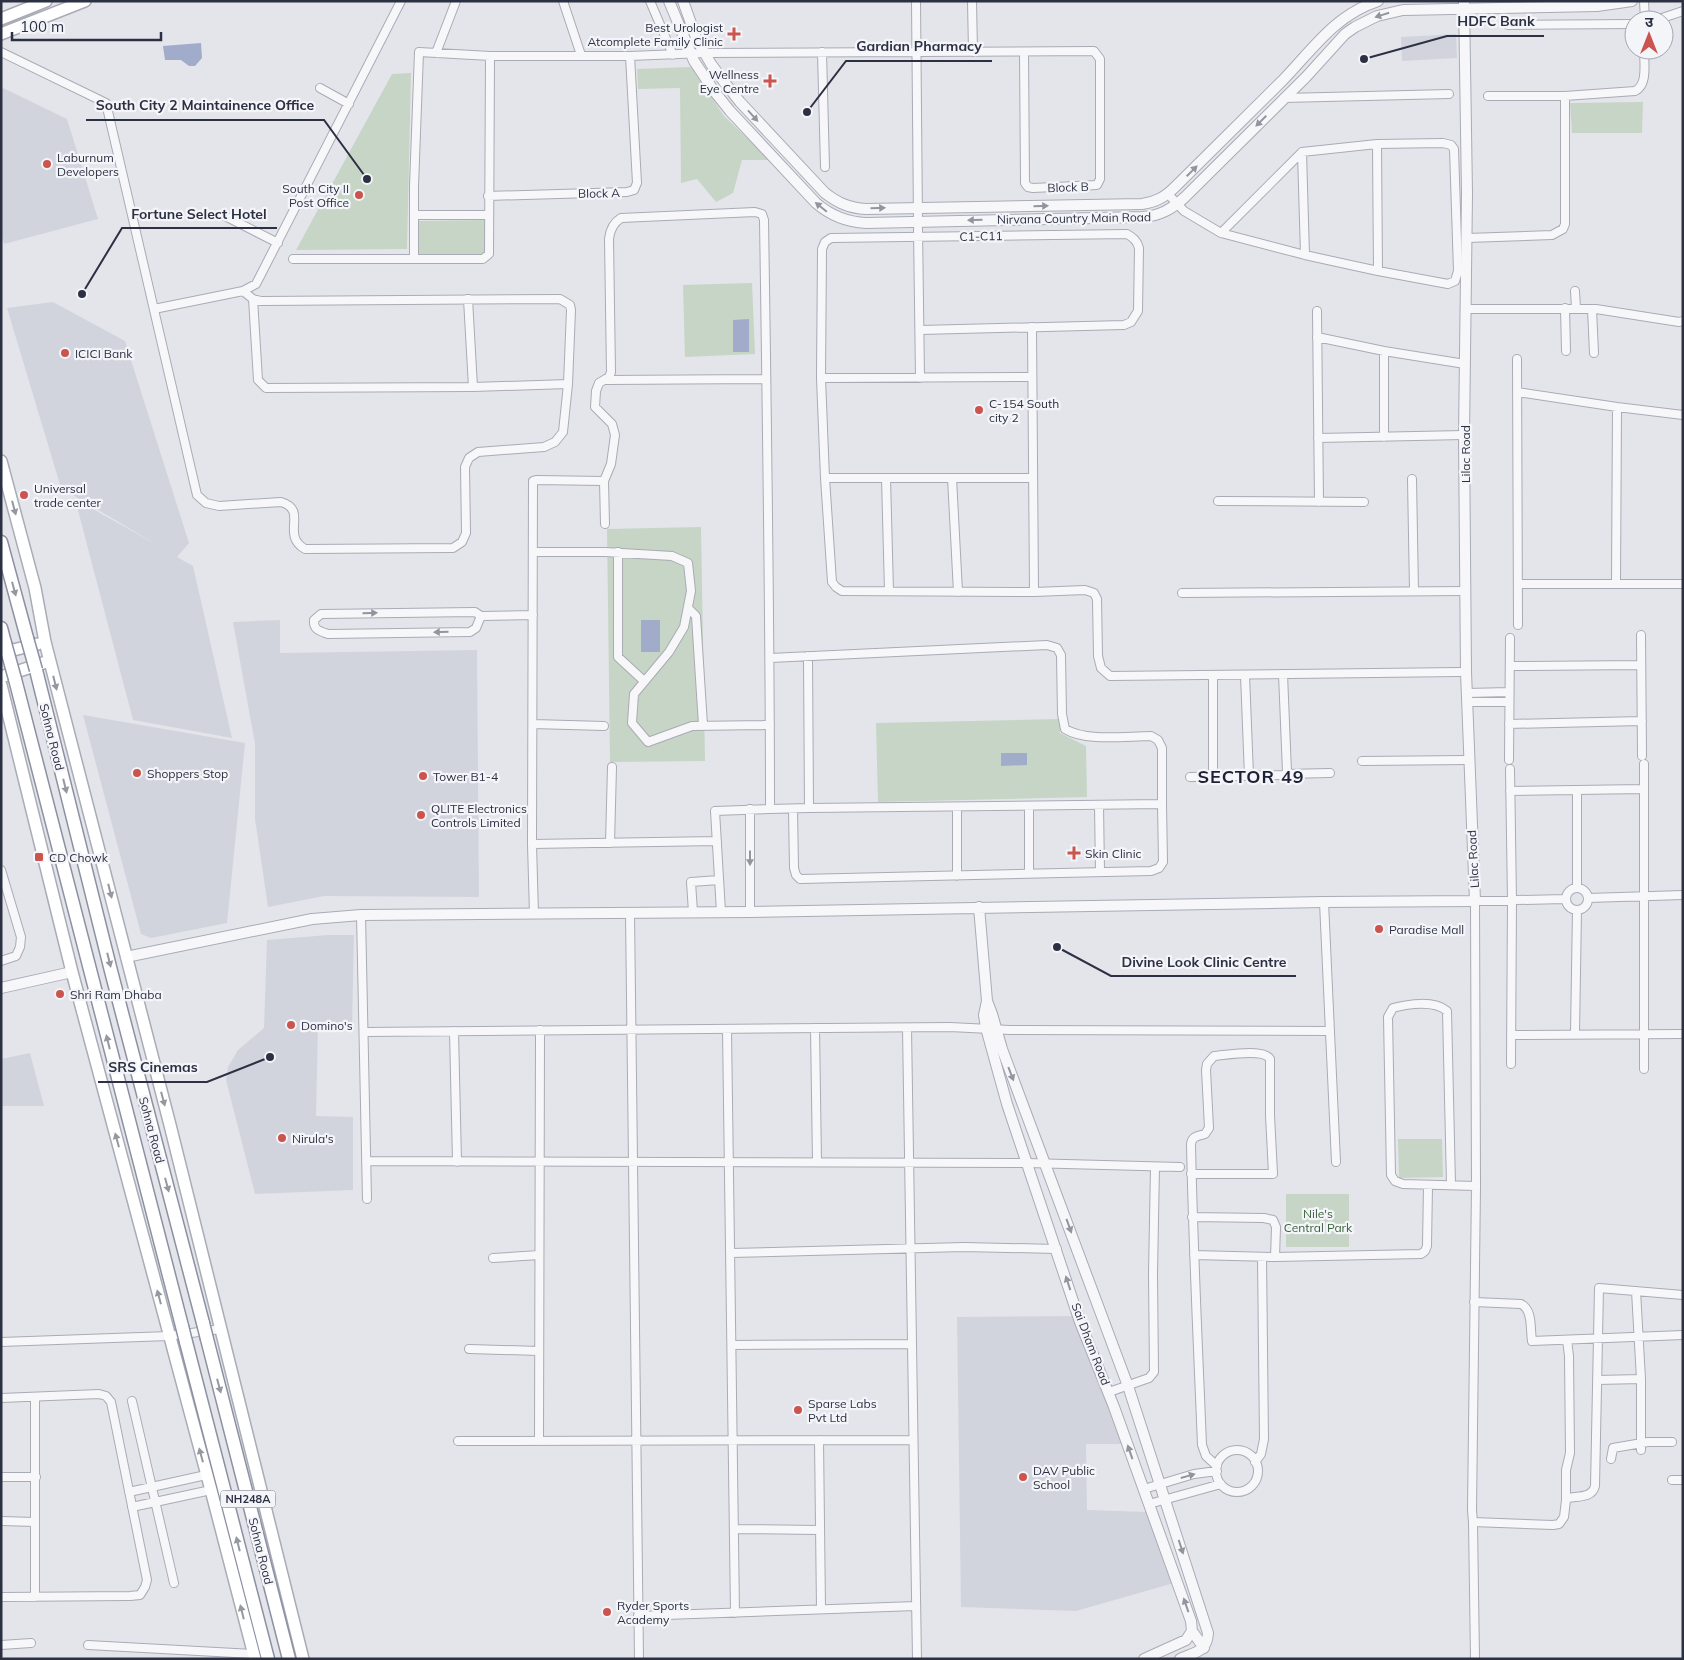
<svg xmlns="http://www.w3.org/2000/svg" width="1684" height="1660" font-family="Mulish,'Noto Sans Devanagari',sans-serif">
  <rect width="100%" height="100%" fill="#e4e5eb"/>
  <!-- built -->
  <path fill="#d2d4dd" d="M1456,34L1457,58L1402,61L1401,37Z
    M1,87L67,119L98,219L4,244L1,232Z
    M53,302L125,341L189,543L177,557L193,566L232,738L133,720L75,499L159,546L61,488L7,308Z
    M280,620V653L477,650L479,897L324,896L268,907L255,819V744L233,622Z
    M83,715L245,743L227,923L151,938L141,934Z
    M328,935H354L352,1027L318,1026L316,1116L353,1117V1190L255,1194L226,1080L228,1067L238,1050L264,1028L267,940Z
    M30,1053L44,1106H1V1059Z
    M1075,1316L1125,1444H1086L1087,1510L1149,1512L1174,1583L1076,1611L961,1607L957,1317Z"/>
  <!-- green -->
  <path fill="#c6d5c5" d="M691,67L724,116L770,160H742L733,193L716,202L697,179L681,183L680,88L638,89L637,69Z
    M411,73L407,249L296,250L392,74Z
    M1643,102L1642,133H1572L1570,103Z
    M486,220V254H418V221Z
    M752,283L755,354L685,357L683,285Z
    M701,527L705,761L610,762L607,529Z
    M1060,719V733L1086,746L1087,797L878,802L876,723Z
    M1442,1139L1443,1177L1399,1178L1398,1139Z
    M1286,1194H1349V1247H1286Z"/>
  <!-- water -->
  <path fill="#a0acca" d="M201,43L202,58L195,66H189L181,60H165L163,46Z
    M749,319V352H733V320Z
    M641,620H660V652H641Z
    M1001,753H1027V765L1001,766Z"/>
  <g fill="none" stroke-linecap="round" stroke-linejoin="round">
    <defs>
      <path id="minor" d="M563,1L581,55
        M650,1L673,55
        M916,1L918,221
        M972,1L973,52
        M1644,1L1645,20
        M1656,20L1683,11
        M1508,25L1634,24
        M1,52L106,103L197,495L206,503L219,506L281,502C309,510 280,535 305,549L453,548L462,542L466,533L465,467L469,458L478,452L544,447L555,442L563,432L568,384L571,310L570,305L560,299L261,301L253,299L243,291
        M822,52L825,167
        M436,53L456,1
        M320,88L349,104
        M1488,96H1565L1635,91C1648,85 1644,63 1644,50
        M1284,98L1449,94
        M1377,144L1378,271
        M1302,152L1305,255
        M1168,194L1184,211L1221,233L1305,255L1378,271L1448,284L1455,281L1458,271L1454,149L1451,145L1443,143L1377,144L1302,152L1221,233
        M488,196L627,192L634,190L637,183L630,56
        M414,215H488
        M225,216L278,243
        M918,228L920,378
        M1467,238L1552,235L1563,229L1565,224V96
        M414,258V186L419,52L490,56H630L704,53L1094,51L1100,59V179L1097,185L1033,188L1028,187L1025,183L1024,52
        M293,259H483L489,254L490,56
        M1575,291L1576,308
        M253,299L258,380L266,388L473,387L568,384
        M468,299L473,387
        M1565,308L1566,351
        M154,309L243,291L256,284L401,1
        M1466,309H1596L1679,322L1683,321
        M1592,309L1594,353
        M1317,311L1319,502
        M1032,327L1034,592
        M920,330L1124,325L1131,322L1138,311L1139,248C1137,241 1134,238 1127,234L831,238L825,242L822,249L821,378L825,478L832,582L836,587L842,591L1034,592L1085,590L1094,593L1097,599L1098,656L1101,668L1110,676L1460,672
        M1317,337L1384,351L1465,364
        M1384,351V437
        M1517,359L1518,625
        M821,378L1032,377
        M606,380L766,379
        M1517,392L1617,407L1683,415
        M1318,438L1464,435
        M825,478H1033
        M886,478L889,591
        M952,478L958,592
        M1412,479L1414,591
        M1218,501L1364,502
        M605,524L604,481L611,464L615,435L612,424L595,407L596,391L599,383L609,377L611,372L609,239C610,230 613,223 621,218L755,212L762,214L764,220C767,416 770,613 770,809L809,808L808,656
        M533,552H605L672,556L688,563L691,591L684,627L669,652L634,694L632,723L648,742L692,726L770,725
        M618,552V657L644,681
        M1518,584H1683
        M1616,584L1617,407
        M1182,593L1466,591
        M688,608L696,616L703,725
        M481,616L476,628L470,632L328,634C320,631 313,630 314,620L321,614L475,612L481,616L533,615
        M1641,635L1642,756
        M770,658L1047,645L1057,648L1061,655L1062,714L1065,729C1086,742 1126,736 1151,736L1158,740L1162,748V804
        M1510,666L1641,665
        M1245,675L1249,776
        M1467,693L1509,692
        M1467,702H1509
        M533,724L604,726
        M1509,724L1642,721
        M1509,760L1510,638
        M1362,761L1468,760
        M1510,769L1512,900L1511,1064
        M1286,774L1330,773
        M1190,777L1284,775L1287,772L1283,674
        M1213,777V675
        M1577,790V887
        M1510,791L1644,789
        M1099,805L1100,872
        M957,807V876
        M750,809V912
        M793,809L794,868L796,875L800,879L1151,871L1159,868L1163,862L1162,804L809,808
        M610,843L612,767
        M532,844L717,841
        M1,870L21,937L20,947L16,956L1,961
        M1029,873V806
        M1566 899a11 11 0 1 1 22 0a11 11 0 1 1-22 0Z
        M1588,898L1683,895
        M1324,902L1336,1162
        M693,912L691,882L719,880
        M721,912L715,811L770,809
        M630,913L639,1659
        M534,914L532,844L533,481L536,480L604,481
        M361,915L367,1199
        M815,1028L817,1162
        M907,1028L917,1659
        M727,1029L735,1613
        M454,1031L457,1162
        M364,1032L950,1027L1010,1030L1329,1031
        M1575,1034L1577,910
        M1511,1035L1683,1034
        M1644,1069V764
        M366,1161L1027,1163L1180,1167
        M1191,1174H1273L1270,1115V1059C1264,1048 1227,1055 1214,1056L1207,1064L1206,1070L1209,1128L1205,1134C1198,1136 1192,1136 1191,1144C1193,1245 1198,1345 1202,1445L1206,1456L1217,1466
        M1451,1184L1447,1011C1434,1000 1408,1004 1393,1008L1388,1017L1391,1175L1395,1181L1403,1184L1476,1186
        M1192,1217L1264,1218L1273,1220L1276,1227L1275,1257
        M730,1253L964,1247L1057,1249
        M1194,1255L1275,1257L1421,1254L1425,1251L1427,1246L1428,1185
        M493,1258L539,1255
        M1636,1291L1641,1379V1450
        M1474,1302L1521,1304C1533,1310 1530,1329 1532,1341L1683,1335
        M1,1342L169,1336L221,1329
        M732,1345L912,1344
        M469,1349L539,1351
        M1597,1380L1641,1379
        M1109,1392L1149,1378L1154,1372L1153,1274L1155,1167
        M1,1398L99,1394L106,1396L111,1402L147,1580L145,1587L140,1595L130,1596L1,1597
        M35,1398V1597
        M132,1401L174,1583
        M819,1440L821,1609
        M458,1441L913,1440
        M539,1441L540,1030
        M1216 1471a21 21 0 1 1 42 0a21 21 0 1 1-42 0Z
        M1611,1459L1613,1448L1648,1442H1672
        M1255,1462L1261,1454L1264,1439L1262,1257
        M1,1477H36
        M1672,1480H1683
        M1144,1489L1194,1474L1217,1471
        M129,1492L206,1475
        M1566,1500V1470L1570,1453L1569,1356L1567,1340
        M1149,1504L1221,1484
        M132,1507L211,1490
        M1,1521L35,1522
        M1473,1522L1553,1525L1559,1524L1564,1517L1566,1500L1568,1498C1579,1496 1592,1498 1595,1486L1599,1288L1683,1295
        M734,1529L820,1530
        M638,1616L916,1606
        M1,1645L31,1643
        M88,1645L253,1654
        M1475,1659L1473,1522L1472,1510L1476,1186L1475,901L1565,899"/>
      <path id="tertiary" d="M669,1L694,61L714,91L730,111L816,203C831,216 846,222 866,223L1142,217C1160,216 1172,209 1185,197L1306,77L1345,34L1355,27L1377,16L1403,10L1597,6L1632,1
        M683,1L697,40L711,64L725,83L740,102L825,193C838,203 849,208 866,209L1142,204C1156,202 1165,197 1175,187C1211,151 1247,116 1283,80C1313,49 1335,15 1378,1
        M979,907L987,1001L984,1015L986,1028L1007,1104L1080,1322L1114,1407L1191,1621L1192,1631L1186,1640L1144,1659
        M126,957L312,919L361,915L750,912L1324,902L1475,901L1466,672L1464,435L1467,194L1464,1
        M1,988L72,972
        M987,1001L992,1014L1002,1049L1128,1386L1208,1633C1207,1652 1195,1652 1180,1659
        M1192,1631L1204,1648"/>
      <path id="secondary" d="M1,19L46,1
        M1,34L85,1
        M1,461L35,588L45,642L170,1125L303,1659
        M1,653L38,644
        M1,677L49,661
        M1,685L72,972L211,1490L255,1659"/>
      <path id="trunk" d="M1,542L27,638
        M1,628L5,643
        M36,670L111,971L203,1323
        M15,679L182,1326
        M207,1339L289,1659
        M186,1342L268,1659"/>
    </defs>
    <!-- minor casing -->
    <use href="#minor" stroke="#a9abb5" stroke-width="10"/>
    <!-- tertiary casing -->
    <use href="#tertiary" stroke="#a9abb5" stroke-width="12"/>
    <!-- secondary casing -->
    <use href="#secondary" stroke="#a9abb5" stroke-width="14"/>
    <!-- trunk casing -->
    <use href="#trunk" stroke="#8c90a2" stroke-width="15"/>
    <!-- minor -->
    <use href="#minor" stroke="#f7f7fa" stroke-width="8"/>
    <!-- tertiary -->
    <use href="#tertiary" stroke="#f7f7fa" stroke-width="10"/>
    <!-- secondary -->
    <use href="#secondary" stroke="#fff" stroke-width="11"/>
    <!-- trunk -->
    <use href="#trunk" stroke="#fff" stroke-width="12"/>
    <defs>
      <path id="trunk-bridge" d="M27,638L36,670
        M5,643L15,679
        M203,1323L207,1339
        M182,1326L186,1342"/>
    </defs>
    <!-- trunk-bridge casing -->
    <use href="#trunk-bridge" stroke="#8c90a2" stroke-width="15" stroke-linecap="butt"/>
    <!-- trunk-bridge -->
    <use href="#trunk-bridge" stroke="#fff" stroke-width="12"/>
  </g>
  <!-- one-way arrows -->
  <defs><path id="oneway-solid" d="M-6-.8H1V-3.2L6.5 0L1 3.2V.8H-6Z" transform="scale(1.25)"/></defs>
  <g fill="#92949e">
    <use href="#oneway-solid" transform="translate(1382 15) rotate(162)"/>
    <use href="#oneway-solid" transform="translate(753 116) rotate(48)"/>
    <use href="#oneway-solid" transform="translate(1261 121) rotate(135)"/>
    <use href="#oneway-solid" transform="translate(1192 171) rotate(-45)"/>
    <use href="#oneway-solid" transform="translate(1041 206) rotate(-1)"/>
    <use href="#oneway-solid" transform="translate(821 207) rotate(-141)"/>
    <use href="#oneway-solid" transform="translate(878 208) rotate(-2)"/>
    <use href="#oneway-solid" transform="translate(975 220) rotate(179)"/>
    <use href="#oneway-solid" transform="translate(370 613) rotate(-1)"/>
    <use href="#oneway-solid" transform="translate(441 632) rotate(179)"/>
    <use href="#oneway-solid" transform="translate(750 858) rotate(90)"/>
    <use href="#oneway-solid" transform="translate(1011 1074) rotate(69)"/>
    <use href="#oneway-solid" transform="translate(1069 1226) rotate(70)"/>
    <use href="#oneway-solid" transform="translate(1068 1283) rotate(-108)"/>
    <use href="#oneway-solid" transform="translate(1130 1452) rotate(-109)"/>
    <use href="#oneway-solid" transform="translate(1188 1476) rotate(-16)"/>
    <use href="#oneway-solid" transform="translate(1181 1547) rotate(72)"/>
    <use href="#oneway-solid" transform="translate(1186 1605) rotate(-109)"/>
  </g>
  <g fill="#9698a1">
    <use href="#oneway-solid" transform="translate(14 508) rotate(75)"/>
    <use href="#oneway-solid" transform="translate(14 589) rotate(75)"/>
    <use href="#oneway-solid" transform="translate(55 683) rotate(76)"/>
    <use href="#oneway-solid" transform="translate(65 786) rotate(76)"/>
    <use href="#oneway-solid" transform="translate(110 891) rotate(76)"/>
    <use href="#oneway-solid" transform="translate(109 960) rotate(76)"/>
    <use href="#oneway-solid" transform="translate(108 1042) rotate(-104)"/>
    <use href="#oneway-solid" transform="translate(163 1099) rotate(75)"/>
    <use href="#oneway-solid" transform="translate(117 1140) rotate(-105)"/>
    <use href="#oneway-solid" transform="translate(167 1185) rotate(75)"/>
    <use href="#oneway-solid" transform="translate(159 1297) rotate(-105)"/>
    <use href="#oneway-solid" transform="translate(219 1386) rotate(75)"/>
    <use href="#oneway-solid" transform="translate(201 1455) rotate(-105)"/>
    <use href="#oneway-solid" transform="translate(238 1544) rotate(-104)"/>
    <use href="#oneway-solid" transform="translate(242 1612) rotate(-104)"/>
  </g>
  <!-- markers -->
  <g fill="#cb544e" stroke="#f4f5f9" stroke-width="2">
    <path d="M731.5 26.5h5v5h5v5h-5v5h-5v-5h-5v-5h5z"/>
    <path d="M767.5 73.5h5v5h5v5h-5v5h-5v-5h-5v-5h5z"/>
    <circle cx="47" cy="164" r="5"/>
    <circle cx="359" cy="195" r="5"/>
    <circle cx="65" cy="353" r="5"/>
    <circle cx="979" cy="410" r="5"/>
    <circle cx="24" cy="495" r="5"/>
    <circle cx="137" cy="773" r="5"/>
    <circle cx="423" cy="776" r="5"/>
    <circle cx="421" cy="815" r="5"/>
    <path d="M1071.5 845.5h5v5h5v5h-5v5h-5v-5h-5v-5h5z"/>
    <rect x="34" y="852" width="10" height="10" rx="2.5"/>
    <circle cx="1379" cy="929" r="5"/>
    <circle cx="60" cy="994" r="5"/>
    <circle cx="291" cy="1025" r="5"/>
    <circle cx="282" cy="1138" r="5"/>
    <circle cx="798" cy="1410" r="5"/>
    <circle cx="1023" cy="1477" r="5"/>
    <circle cx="607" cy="1612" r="5"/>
  </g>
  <g text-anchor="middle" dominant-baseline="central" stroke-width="4.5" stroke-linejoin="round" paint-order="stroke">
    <!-- shield labels -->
    <rect fill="#f4f5f9" stroke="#686b7a" stroke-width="1" x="220.5" y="1490.5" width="55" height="17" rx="4"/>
    <g font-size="11" font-weight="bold" fill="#2c3043">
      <text x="248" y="1499">NH248A</text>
    </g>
    <!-- poi labels -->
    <g font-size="12" fill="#2c3043" stroke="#f4f5f9" text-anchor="start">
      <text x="723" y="27" text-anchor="end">Best Urologist<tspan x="723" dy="14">Atcomplete Family Clinic</tspan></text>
      <text x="759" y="74" text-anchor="end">Wellness<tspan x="759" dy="14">Eye Centre</tspan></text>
      <text x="57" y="157">Laburnum<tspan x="57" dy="14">Developers</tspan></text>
      <text x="349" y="188" text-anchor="end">South City II<tspan x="349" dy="14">Post Office</tspan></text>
      <text x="75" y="353">ICICI Bank</text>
      <text x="989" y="403">C-154 South<tspan x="989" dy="14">city 2</tspan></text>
      <text x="34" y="488">Universal<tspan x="34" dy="14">trade center</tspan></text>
      <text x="147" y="773">Shoppers Stop</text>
      <text x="433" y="776">Tower B1-4</text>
      <text x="431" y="808">QLITE Electronics<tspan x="431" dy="14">Controls Limited</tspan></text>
      <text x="1085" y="853">Skin Clinic</text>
      <text x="49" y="857">CD Chowk</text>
      <text x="1389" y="929">Paradise Mall</text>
      <text x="70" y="994">Shri Ram Dhaba</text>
      <text x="301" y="1025">Domino's</text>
      <text x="292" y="1138">Nirula's</text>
      <text x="808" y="1403">Sparse Labs<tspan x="808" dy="14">Pvt Ltd</tspan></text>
      <text x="1033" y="1470">DAV Public<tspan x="1033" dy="14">School</tspan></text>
      <text x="617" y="1605">Ryder Sports<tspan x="617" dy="14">Academy</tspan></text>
    </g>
    <!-- street labels -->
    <g font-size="12" fill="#2c3043" stroke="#f4f5f9">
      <text transform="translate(1068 187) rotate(-2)">Block B</text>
      <text transform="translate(599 193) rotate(-1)">Block A</text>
      <text transform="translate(1074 218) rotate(-1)">Nirvana Country Main Road</text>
      <text transform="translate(981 236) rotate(-1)">C1-C11</text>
      <text transform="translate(1465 454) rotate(-90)">Lilac Road</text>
      <text transform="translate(52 737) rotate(76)">Sohna Road</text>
      <text transform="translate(1473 859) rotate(-93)">Lilac Road</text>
      <text transform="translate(152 1130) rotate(75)">Sohna Road</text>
      <text transform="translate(1091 1344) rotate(69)">Sai Dham Road</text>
      <text transform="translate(261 1551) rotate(76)">Sohna Road</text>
    </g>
    <!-- park labels -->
    <g font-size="12" fill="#395f3a" stroke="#f4f5f9">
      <text x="1318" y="1213">Nile's<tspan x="1318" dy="14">Central Park</tspan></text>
    </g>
    <!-- district labels -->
    <g font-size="18" font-weight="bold" letter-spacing="1" fill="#1e2135" stroke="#f4f5f9">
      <text x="1251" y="776">SECTOR 49</text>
    </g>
  </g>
  <!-- callouts -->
  <path fill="none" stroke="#2c3043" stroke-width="2" d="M1364 59L1447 36H1544M807 112L846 61H992M367 179L324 120H86M82 294L122 228H277M1057 947L1111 976H1296M270 1057L207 1082H98"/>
  <g fill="#2c3043" stroke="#f4f5f9" stroke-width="2">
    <circle cx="1364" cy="59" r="5"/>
    <circle cx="807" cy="112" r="5"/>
    <circle cx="367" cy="179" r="5"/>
    <circle cx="82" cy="294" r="5"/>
    <circle cx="1057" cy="947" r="5"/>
    <circle cx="270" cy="1057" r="5"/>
  </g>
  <g font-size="14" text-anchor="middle" font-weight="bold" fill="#2c3043" stroke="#f4f5f9" stroke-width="4.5" stroke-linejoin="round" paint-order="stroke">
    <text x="1496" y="26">HDFC Bank</text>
    <text x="919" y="51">Gardian Pharmacy</text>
    <text x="205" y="110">South City 2 Maintainence Office</text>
    <text x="199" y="219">Fortune Select Hotel</text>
    <text x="1204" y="967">Divine Look Clinic Centre</text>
    <text x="153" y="1072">SRS Cinemas</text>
  </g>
  <!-- border -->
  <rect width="1684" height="1660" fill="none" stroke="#2c3043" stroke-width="5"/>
  <!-- north arrow -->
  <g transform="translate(1649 35)"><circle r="24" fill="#f4f5f9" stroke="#a4a6b0"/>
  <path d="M0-4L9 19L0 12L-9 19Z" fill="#cb544e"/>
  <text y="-8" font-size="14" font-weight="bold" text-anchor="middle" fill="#2c3043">उ</text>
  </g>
  <!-- scale -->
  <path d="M12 32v8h149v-8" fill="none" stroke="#2c3043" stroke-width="2.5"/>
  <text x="20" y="32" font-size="15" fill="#2c3043" stroke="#f4f5f9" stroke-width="4" paint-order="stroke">100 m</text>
</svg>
